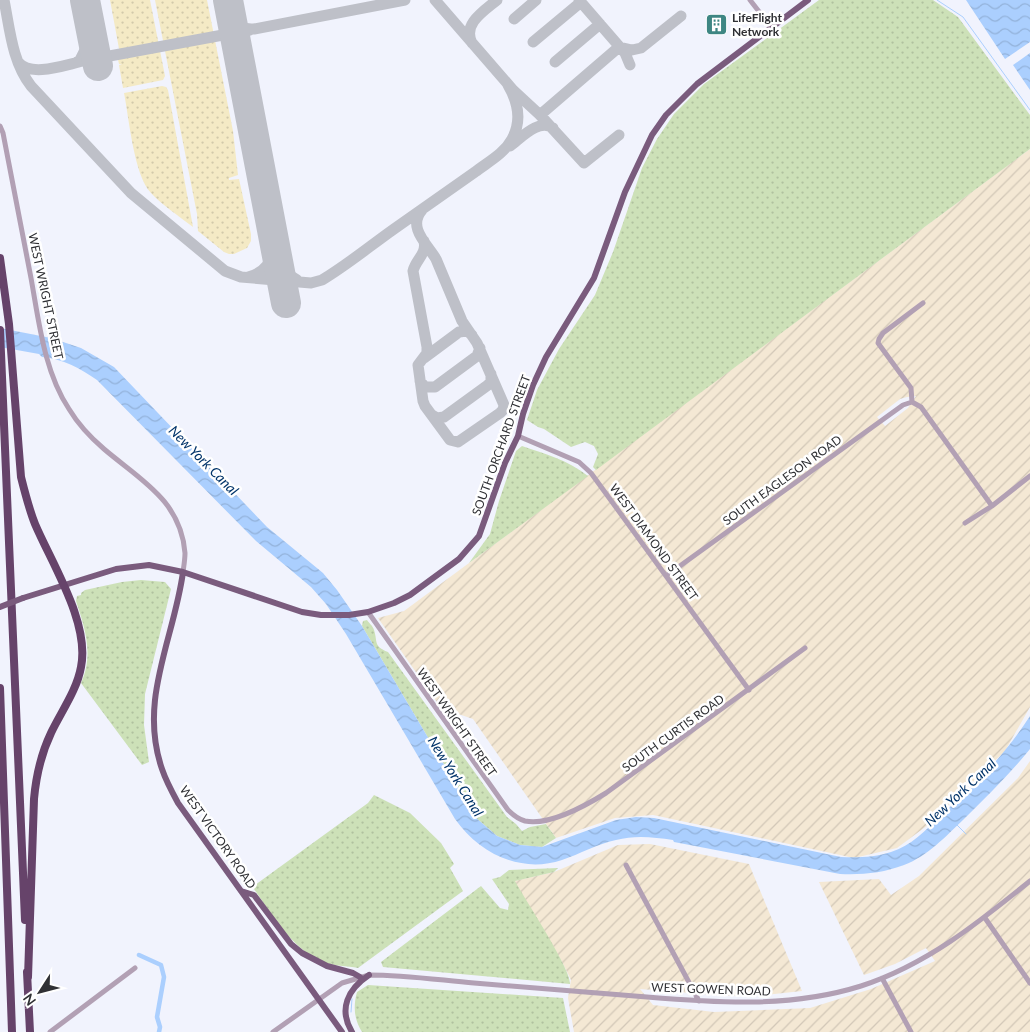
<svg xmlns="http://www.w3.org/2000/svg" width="1030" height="1032" font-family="Lato,sans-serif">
  <defs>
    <pattern id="industrial-furrows" width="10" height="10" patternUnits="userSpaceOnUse" patternTransform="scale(1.25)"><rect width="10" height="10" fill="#f4e8d4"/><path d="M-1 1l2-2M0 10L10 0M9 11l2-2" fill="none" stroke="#d2c7b7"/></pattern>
    <pattern id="grass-dots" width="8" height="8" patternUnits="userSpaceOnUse" patternTransform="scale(1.25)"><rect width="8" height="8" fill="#cde1b8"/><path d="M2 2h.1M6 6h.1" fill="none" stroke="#b0c19f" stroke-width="1.8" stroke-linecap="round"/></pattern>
    <pattern id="sand-dots" width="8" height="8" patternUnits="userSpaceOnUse" patternTransform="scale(1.25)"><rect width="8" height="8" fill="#f4eac5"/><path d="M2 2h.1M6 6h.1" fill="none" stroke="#d2c9aa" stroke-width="1.8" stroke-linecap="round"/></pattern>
    <pattern id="water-waves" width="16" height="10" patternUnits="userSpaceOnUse" patternTransform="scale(1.25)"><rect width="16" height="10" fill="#abcffe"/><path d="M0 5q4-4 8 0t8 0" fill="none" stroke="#93b2da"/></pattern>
  </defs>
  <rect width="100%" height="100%" fill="#f1f3fd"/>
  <!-- industrial -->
  <path fill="url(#industrial-furrows)" fill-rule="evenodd" d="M1030,149V707L1005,751L928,825L897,848L854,858L653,815L615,818L556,838L473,719L441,708L378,618L404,611ZM916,396L908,408L885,426L877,417L900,399L907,397Z
    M1030,761V1032H574L568,998L571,980L562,962L514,881L554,872L618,845L650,844L749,864L802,991L765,995L728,996L640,989L653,1005L714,1012L810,1008L871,989L935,961L926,948L895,964L864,975L819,882L879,879L891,895L919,876L1018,778Z"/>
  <!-- grass -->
  <path fill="url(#grass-dots)" d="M819,0H933L958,17L1030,115V149L596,470L593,467L598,454L594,446L585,442L571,447L544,429L538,427L527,420L537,390L559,349L595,295L613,252L642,168L657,139L674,114L704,84Z
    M522,446C545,454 568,460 588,476L469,563L490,534L499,501L516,451Z
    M141,580L165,582L171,589L145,694L144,725L149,762L142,765L81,683C94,655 85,628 76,601L77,596L81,595V593L85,590L122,582Z
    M367,620C369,623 373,626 374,630C378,642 373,646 388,652L507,817L516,824L522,831L530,827L546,824L556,838L542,847L520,845L497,836L475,817L362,626L363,621Z
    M374,795L410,813L441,843L454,864L450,868L463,891L358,968C348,966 333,966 323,962C291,948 273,916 254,889L255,885L368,803Z
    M558,868L554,872L515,881C524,898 572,970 570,984L383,967L381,962L481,886L500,908L508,910L509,904L492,879L500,877L509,870Z
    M368,985L563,998L570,1032H362C354,1019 353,1007 357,992Z"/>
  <!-- sand -->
  <path fill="url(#sand-dots)" d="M110,0H150L165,76L163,80L123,88L119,65L122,64H119L117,55L120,54Z
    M155,0H207L233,131L238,175L229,178V180L239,179L251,234V241L247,248L234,254H229L224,252L198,231L197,214Z
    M162,86L166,87L168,90L193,227C179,216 163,206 151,193C134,176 129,118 124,93Z"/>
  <!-- water -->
  <path fill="url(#water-waves)" d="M966,0H1030V42L1005,59Z
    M1030,53V90L1013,65Z
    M0,328L51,338L81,348L114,367L267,527L323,573L337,590L362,626L475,817L497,836L520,845L542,847L616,820L636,817L654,818L841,857C857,858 876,857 891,852C911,846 926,830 940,816C974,786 1005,755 1030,716V749C1010,774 987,796 964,819C946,836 928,856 904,865C883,873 862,875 840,874L674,842L673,840C653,837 635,835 616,840C597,844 580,854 562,860C520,874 479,853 455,819L346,634L326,604L311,587L256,541L97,380C80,368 63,359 42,357L39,354L0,347Z"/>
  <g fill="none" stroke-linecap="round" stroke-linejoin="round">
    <!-- stream -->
    <path stroke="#abcffe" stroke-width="1" d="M937,0L963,17L1030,110
      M957,825L966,834
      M351,1012L352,999"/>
    <!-- canal -->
    <path stroke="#abcffe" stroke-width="4.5" d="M139,955L161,965L164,977L157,1017L160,1027L159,1032"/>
    <!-- taxiway -->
    <path stroke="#bec0c8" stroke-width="11" d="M4,0C10,30 12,61 31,86L131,193L225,271L241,277L311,283L322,280C347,265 370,246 394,229C421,210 448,191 475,172C488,162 504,154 512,139C522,121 518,102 508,85
      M435,0L513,90L540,115L619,47L632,50L641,48L681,16
      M579,0L625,53L630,65
      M231,16C237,25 243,30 254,29L405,0
      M514,19L536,0
      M533,42L581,2
      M472,43C462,24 484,11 497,0
      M18,62C30,77 62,66 79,62L92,36
      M77,62L250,30
      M555,62L600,24
      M540,115L584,163L619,135
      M510,146C521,138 539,118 553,128
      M422,210C407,227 427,244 436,259L462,321L477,343L504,405L503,410L500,413L458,442L450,440L425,406L423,401L418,365L427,353V347L413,271C416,259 427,254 424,241
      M277,258L286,273L297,280
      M248,277C265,273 272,261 275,245
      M424,358L459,332L467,331L472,335
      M420,381L425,387H435L477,356L480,348
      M432,415L437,418L444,417L488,385L491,381V374"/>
    <!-- runway -->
    <path stroke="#bec0c8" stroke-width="30" d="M85,0L98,66
      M228,0L286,303"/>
    <!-- minor -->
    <path stroke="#b2a0b4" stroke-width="5" d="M750,0L771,27
      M0,126L3,133C12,181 22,230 31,278C39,322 44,371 69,409C78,424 90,437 104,449C139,479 181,500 185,553C185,559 184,565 183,572
      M912,402L921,407L992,506
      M912,402L911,388L878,343L879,339L883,333L923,303
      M518,436L579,462L591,473L749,690
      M965,523L992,506L1030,476
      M666,576L903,405L912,402
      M368,612L508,810C513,815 518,819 525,821C550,826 585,806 606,793L805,648
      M626,865L699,1001
      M985,918L1030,983
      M882,978L911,1032
      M50,1032L135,968
      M273,1032L342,983L369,975C404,975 439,980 474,983C532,988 589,992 647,997C719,1003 791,1008 861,986C926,965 978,923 1030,881"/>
    <!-- major -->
    <path stroke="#7a5b7d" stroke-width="6" d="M183,572C174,639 138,700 162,769C166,781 172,792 178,803L342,1032
      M23,598L116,569L149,565L183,572L302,612L321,615H349L368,612L394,603L410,595L459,559L479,536L505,463L518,436L523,414L533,385L546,357L594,278L625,192L652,135L666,115L697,84L808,0
      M241,891L254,895L291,944L302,953L327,966L353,973L360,977
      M352,1032C338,1009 348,989 369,975"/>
    <!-- highway -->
    <path stroke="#66436a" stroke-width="8" d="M0,258L9,324L21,477C25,493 29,509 35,524C52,564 90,623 81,667C77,690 61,712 51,733C41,754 36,777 34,799L28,977
      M0,330L25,920
      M0,688L12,1032
      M27,972L30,1032"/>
    <!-- major-bridge -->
    <path stroke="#7a5b7d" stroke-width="6" d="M0,607L23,598"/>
  </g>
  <!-- icons -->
  <defs>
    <symbol id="building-square" viewBox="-11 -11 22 22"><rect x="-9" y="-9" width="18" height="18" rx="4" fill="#3e8683" stroke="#fff"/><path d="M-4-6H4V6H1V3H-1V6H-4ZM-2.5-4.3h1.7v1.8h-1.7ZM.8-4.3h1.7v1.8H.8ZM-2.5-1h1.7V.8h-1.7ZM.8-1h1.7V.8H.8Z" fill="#fff"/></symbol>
  </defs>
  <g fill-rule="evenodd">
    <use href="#building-square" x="704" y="12" width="25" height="25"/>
  </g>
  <g text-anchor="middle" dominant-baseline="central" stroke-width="5" stroke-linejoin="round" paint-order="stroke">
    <!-- poi labels -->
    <g font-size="12" font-weight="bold" fill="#2f3034" stroke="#fff" text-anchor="start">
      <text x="732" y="17">LifeFlight<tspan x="732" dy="14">Network</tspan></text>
    </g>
    <!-- street labels -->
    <g font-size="12" fill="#2f3034" stroke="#fff">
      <text transform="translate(46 296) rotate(78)">WEST WRIGHT STREET</text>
      <text transform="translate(501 445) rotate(-70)">SOUTH ORCHARD STREET</text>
      <text transform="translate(782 480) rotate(-36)">SOUTH EAGLESON ROAD</text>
      <text transform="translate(654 542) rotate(54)">WEST DIAMOND STREET</text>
      <text transform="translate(457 722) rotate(55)">WEST WRIGHT STREET</text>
      <text transform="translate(673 733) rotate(-36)">SOUTH CURTIS ROAD</text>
      <text transform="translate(218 837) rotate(55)">WEST VICTORY ROAD</text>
      <text transform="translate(711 989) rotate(2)">WEST GOWEN ROAD</text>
    </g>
    <!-- water labels -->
    <g font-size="14" font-style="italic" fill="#013369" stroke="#fff">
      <text transform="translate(204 460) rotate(45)">New York Canal</text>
      <text transform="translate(456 776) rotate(58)">New York Canal</text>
      <text transform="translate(960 792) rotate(-43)">New York Canal</text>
    </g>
  </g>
  <!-- north arrow -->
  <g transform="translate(40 992) rotate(234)" stroke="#ffffff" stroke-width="4" paint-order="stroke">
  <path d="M0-4L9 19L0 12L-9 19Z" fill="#2f3034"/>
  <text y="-8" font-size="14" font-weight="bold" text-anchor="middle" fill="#2f3034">N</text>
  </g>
</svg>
